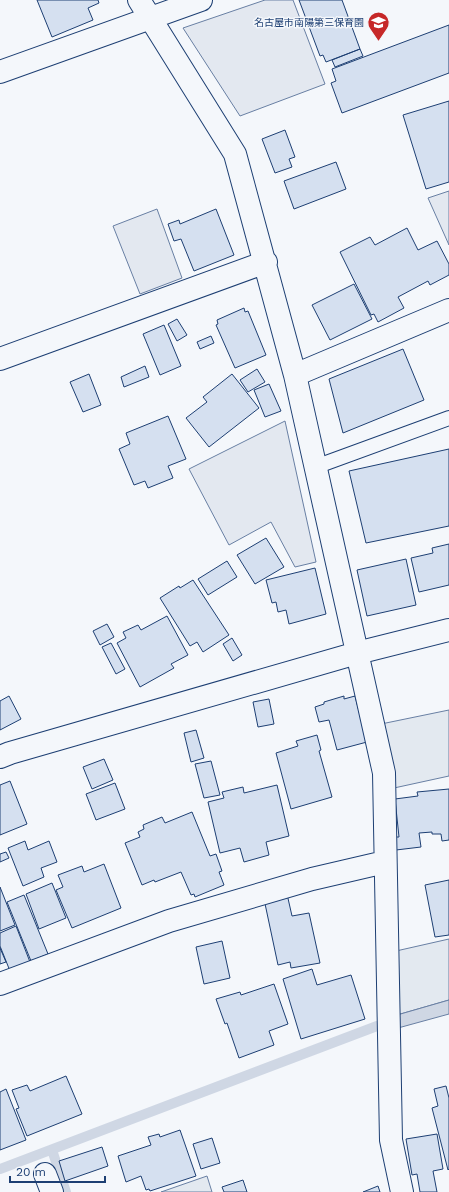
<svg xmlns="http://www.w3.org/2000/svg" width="449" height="1192" font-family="'Work Sans','Noto Sans JP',sans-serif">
  <rect width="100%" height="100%" fill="#f4f7fb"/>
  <!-- green -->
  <path fill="#e3e9f0" stroke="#687fa3" d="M449,710V776L394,788L381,724Z
    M449,939V1000L397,1015L396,951Z
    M207,1176L212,1192H161Z"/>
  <!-- parking -->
  <path fill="#e3e8f0" stroke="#687fa3" d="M265,0H293L325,84L240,116L183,28Z
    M449,191V245L428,198Z
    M157,209L182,278L140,294L113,226Z
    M285,421L316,562L295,567L271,522L229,545L189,469Z"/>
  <!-- water -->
  <path fill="#cfd7e4" stroke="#687fa3" d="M449,1000V1014L398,1028L397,1015Z"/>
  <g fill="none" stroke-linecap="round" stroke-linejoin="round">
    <!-- stream -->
    <path stroke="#cfd7e4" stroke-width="10" d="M52,1150L66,1192
      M0,1169L377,1026"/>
  </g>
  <!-- building -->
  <path fill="#d5e0f0" stroke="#1d3f73" d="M37,0H98L99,3L88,8L93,20L52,37Z
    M299,0H342L360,49L326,62L323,55L320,56Z
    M449,25V73L342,113L331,83L336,81L332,69Z
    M360,49L363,56L335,67L332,60Z
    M449,101V182L426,189L403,115Z
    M285,130L295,157L289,159L292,167L275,173L262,139Z
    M336,162L346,189L294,209L284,181Z
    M216,209L234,255L194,271L181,239L174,241L168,224L179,220L180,224Z
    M407,228L418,250L437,241L449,264V275L430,285L428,281L398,297L404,308L378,322L374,314L371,315L340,252L370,237L375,245Z
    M354,284L372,319L330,340L312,305Z
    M244,308L245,312L248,311L266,355L235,368L216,325L218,324L217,320Z
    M177,319L187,335L177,341L168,324Z
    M164,325L181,366L160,375L143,334Z
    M211,336L214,343L200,349L197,342Z
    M403,349L424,400L343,433L329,379Z
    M145,366L149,377L124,387L121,377Z
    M257,369L265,382L248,392L240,380Z
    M89,374L101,405L83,412L70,382Z
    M232,374L259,408L209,447L186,418L207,402L203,397Z
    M269,384L281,411L265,417L254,390Z
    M168,416L186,459L168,466L173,478L148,488L145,481L134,485L119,449L130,444L126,433Z
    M449,449V526L366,543L349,471Z
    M266,538L284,567L255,584L237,555Z
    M449,544V585L419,592L411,558L433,553L432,548Z
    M406,559L416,605L367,616L357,570Z
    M227,561L237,577L208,595L198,579Z
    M315,568L326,614L289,624L286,610L278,612L276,602L272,603L266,580Z
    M193,580L229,635L203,652L197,642L190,646L160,598L179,586L180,588Z
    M167,616L188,655L171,664L174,668L140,687L117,643L126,638L123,632L138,625L141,630Z
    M107,624L114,637L100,645L93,631Z
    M232,638L242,655L233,661L223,644Z
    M111,643L125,669L116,674L102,647Z
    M9,696L21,719L0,730V701Z
    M344,696V699L355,696L367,742L337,750L329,720L319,722L315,707L324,704V702Z
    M269,699L274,724L258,727L253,702Z
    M196,730L204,758L191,762L184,733Z
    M317,735L321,750L319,751L332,797L291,809L276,753L298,746L296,741Z
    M104,759L113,780L92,789L83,767Z
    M211,761L220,795L204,798L195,764Z
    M10,781L27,824L0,835V785Z
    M115,783L125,809L96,820L86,794Z
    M277,785L289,836L266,842L269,855L244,862L240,848L220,853L208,802L224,798L222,792L243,787L244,793Z
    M449,789V840L442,841L441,834H432V832L419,833L421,847L396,850L394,837H399L395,799L418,796L417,792Z
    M192,812L210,856L216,854L222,871L219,872L224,885L195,897L194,894L191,895L181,872L155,882L154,880L142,885L125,843L140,837L138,832L144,829L143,825L162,817L165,823Z
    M25,841L28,850L49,841L57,862L41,868L44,877L23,886L8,848Z
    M6,852L9,858L0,862V854Z
    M104,864L121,908L72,928L56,890L63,887L58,875L82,866L84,872Z
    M449,880V935L435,937L425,885Z
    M52,883L66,918L39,929L26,894Z
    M0,887L15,925L0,931Z
    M287,894L292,916L309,913L320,963L291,968L290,962L278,965L264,899Z
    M24,895L48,954L31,961L7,902Z
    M16,926L30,962L10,971L0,946V933Z
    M222,941L230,978L204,984L196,947Z
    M0,948L6,962L0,964Z
    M312,969L317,985L351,975L365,1019L301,1039L283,979Z
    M274,984L288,1024L269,1031L274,1045L239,1058L227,1023L225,1024L216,999L240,992L241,995Z
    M66,1076L82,1114L27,1136L16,1109L19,1108L12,1090L27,1085L30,1091Z
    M446,1086L449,1098V1169L448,1170L432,1108L438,1106L434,1089Z
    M6,1089L26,1140L0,1150V1092Z
    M180,1130L196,1176L150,1191L149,1189L146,1190L141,1176L126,1182L118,1156L151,1145L148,1137L159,1134L160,1137Z
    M437,1134L443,1169L433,1171L437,1192H420L417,1174L412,1175L406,1139Z
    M212,1138L220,1163L201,1169L193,1144Z
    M102,1147L108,1166L65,1181L59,1161Z
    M243,1180L247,1192H224L222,1187Z
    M378,1186L380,1192H363Z"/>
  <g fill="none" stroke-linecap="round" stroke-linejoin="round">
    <defs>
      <path id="service" d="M315,467L449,418"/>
      <path id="minor" d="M139,0L235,154L295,375L384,773L391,1140L402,1192
        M0,72L201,0
        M0,359L266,262
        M295,375L449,310
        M0,757L10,753L357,653L449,630
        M0,984L169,921L312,879L385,862
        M45,1174L52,1192"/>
    </defs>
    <!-- service casing -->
    <use href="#service" stroke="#1d3f73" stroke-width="16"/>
    <!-- minor casing -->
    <use href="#minor" stroke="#1d3f73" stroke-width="24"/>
    <!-- service -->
    <use href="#service" stroke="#f4f7fb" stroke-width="14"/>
    <!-- minor -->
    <use href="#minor" stroke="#f4f7fb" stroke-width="22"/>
  </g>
  <!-- icons -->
  <defs>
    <symbol id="school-pin" viewBox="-11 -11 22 30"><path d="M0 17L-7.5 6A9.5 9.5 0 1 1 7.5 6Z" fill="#c62828" stroke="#f4f7fb"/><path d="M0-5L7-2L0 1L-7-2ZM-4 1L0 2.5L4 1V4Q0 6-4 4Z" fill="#fff"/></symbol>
  </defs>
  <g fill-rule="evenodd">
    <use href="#school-pin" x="366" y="10" width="25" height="34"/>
  </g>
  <g text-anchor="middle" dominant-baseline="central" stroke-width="3" stroke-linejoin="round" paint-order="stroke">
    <!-- poi labels -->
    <g font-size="10" fill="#1d3f73" stroke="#f4f7fb" text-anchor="end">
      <text x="364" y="22">名古屋市南陽第三保育園</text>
    </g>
  </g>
  <!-- scale -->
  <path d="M10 1176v6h95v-6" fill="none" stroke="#1d3f73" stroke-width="2"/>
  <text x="16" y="1176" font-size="12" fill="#1d3f73" stroke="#f4f7fb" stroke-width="3" paint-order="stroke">20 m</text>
</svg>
